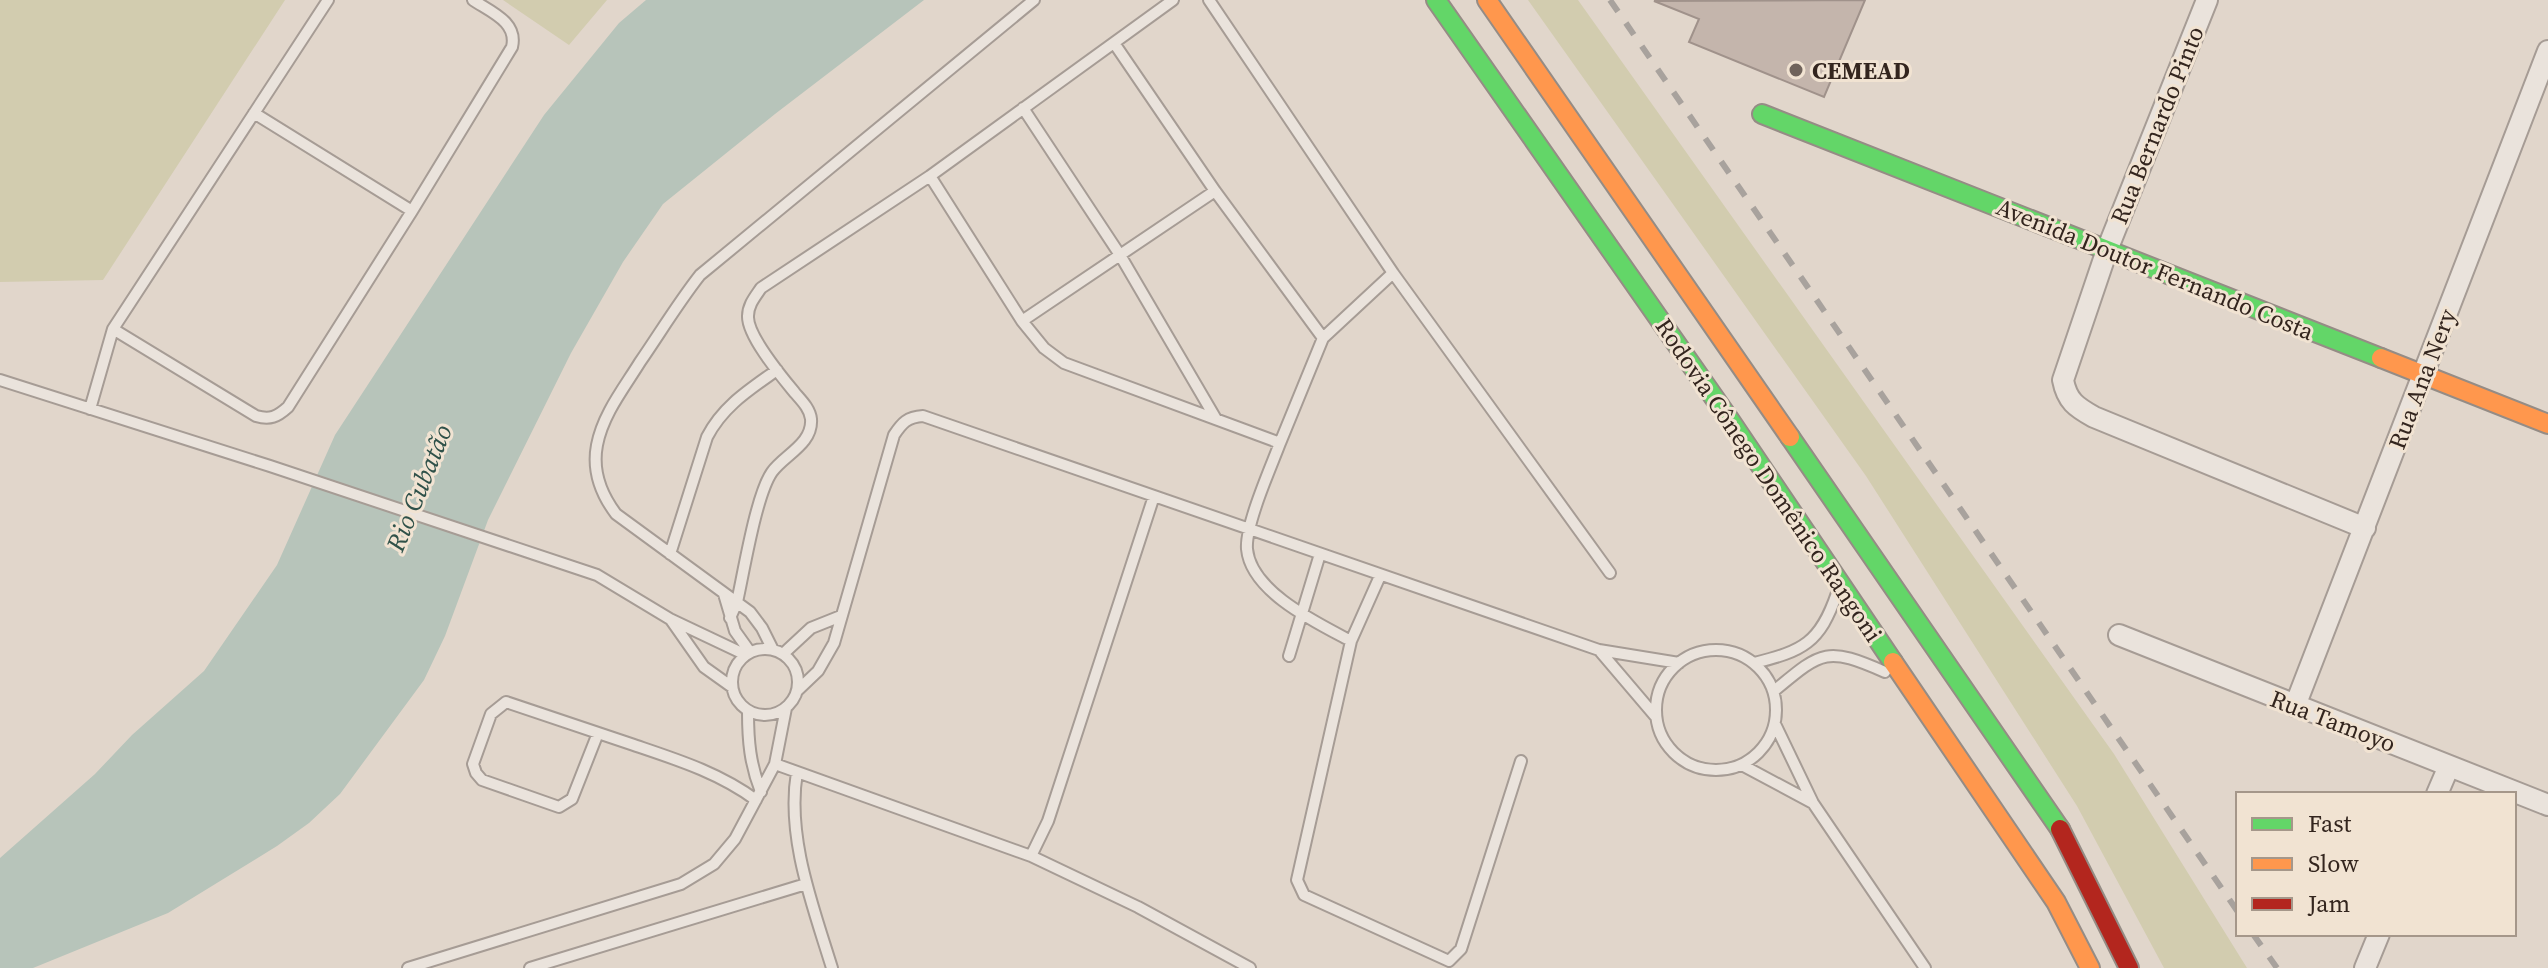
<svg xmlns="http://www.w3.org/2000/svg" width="2548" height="968" font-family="'Source Serif 4',serif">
  <rect width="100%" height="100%" fill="#e1d6cb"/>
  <!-- green -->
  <path fill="#d2ccaf" d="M0,0H285L103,280L0,282Z
    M503,0H607L569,45Z
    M1528,0H1578L2114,754L2247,968H2164L2077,806L1866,476Z"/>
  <!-- water -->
  <path fill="#b7c4ba" d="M646,0H924L775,114L663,204L623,262L571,353L488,520L445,636L424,680L340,794L309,823L277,846L168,913L33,968H0V858L95,774L132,735L204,671L277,565L335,435L544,115L619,23Z"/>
  <!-- building -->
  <path fill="#c4b5ac" stroke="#a0928b" stroke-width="2" d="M1865,0L1824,97L1689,42L1699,19L1654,1Z"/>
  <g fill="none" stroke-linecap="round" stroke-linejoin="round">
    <defs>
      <path id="lane" d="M1209,0L1393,273L1323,338L1280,443
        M1114,43L1215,191L1323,338
        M1023,108L1120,255L1216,419
        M254,113L412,211
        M930,176L1173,0
        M1393,273L1610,573
        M1022,321L1215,191
        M113,329L256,416C270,420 277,417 288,407L412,211L512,47C518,22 491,12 473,0
        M0,380L270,466L597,575L670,619L746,655
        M90,409L113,329L328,0
        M670,554L707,437C723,406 749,390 777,370
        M1380,576L1351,641L1297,880L1304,895L1449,961L1461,949L1521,761
        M724,594L735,631L750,652
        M730,618L737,602C744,571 756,495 772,472C784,455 813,444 811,419C810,409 802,401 795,393C782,377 747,336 748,316C748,305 755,297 761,288L930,176L1022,321L1044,348L1064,363L1280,443C1271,467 1245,525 1247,549C1251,592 1317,623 1351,641
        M671,620L704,667L732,687
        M732 682a33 33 0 1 1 66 0a33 33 0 1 1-66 0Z
        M1656 710a60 60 0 1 1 120 0a60 60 0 1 1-120 0Z
        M773,650L762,628L750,612L616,514C601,494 592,471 597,445C603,414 624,388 640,362C660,333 678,303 700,275L1034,0
        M1599,650L1656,717
        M783,654L811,628L841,616
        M1289,656L1320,554
        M1754,663C1803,651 1820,643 1837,593
        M797,691L818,671L834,643L894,435C902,423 907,417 923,416L1599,650L1679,663
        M1774,691C1822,651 1826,646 1885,672
        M748,712C748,741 750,764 761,792
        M1775,724L1813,803L1925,968
        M598,733L572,799L559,807L482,780L476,773L473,764L491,714L506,702C547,716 589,730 631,744C675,759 718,772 756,800
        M775,764L1031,856L1048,821L1154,496
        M1742,765L1813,803
        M797,772C786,837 813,906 832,968
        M1031,856L1138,907L1250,968
        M408,968L681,884L714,864L735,839L775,764L786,708
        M530,968L806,884"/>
      <path id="street" d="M2207,0L2107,250L2063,380C2067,401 2076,407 2094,417L2365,528
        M2119,635L2548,805
        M2295,706L2548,51
        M2437,794L2449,766
        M2365,968L2379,934"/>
      <path id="fast" d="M1436,0L1727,416L1893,662
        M1762,114L2381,358
        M1790,437L2060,829"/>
      <path id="slow" d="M1487,0L1790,437
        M2381,358L2548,424
        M1893,662L2056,902L2090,968"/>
      <path id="jam" d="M2060,829L2129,968"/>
    </defs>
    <!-- lane casing -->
    <use href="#lane" stroke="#a69c95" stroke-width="14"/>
    <!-- street casing -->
    <use href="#street" stroke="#a69c95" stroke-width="24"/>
    <!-- fast casing -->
    <use href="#fast" stroke="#958c85" stroke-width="22"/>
    <!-- slow casing -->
    <use href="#slow" stroke="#958c85" stroke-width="22"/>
    <!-- jam casing -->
    <use href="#jam" stroke="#958c85" stroke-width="22"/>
    <!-- lane -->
    <use href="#lane" stroke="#eae3dc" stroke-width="10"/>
    <!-- street -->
    <use href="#street" stroke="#eae3dc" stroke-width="20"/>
    <!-- fast -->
    <use href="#fast" stroke="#63d668" stroke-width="18"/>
    <!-- slow -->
    <use href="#slow" stroke="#ff974d" stroke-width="18"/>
    <!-- jam -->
    <use href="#jam" stroke="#b3261e" stroke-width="18"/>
    <!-- rail -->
    <path stroke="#a8a29d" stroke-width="6" stroke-dasharray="14 14" stroke-linecap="butt" d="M1610,0L2238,912
      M2253,934L2277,968"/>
  </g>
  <!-- markers -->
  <circle fill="#70635b" stroke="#f1e3d2" stroke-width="3" cx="1796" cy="70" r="8"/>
  <g text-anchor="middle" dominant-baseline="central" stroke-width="6" stroke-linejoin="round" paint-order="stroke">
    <!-- poi labels -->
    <g font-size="24" font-weight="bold" fill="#33251e" stroke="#f1e3d2" text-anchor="start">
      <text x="1812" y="70">CEMEAD</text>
    </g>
    <!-- street labels -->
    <g font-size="24" fill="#33251e" stroke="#f1e3d2">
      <text transform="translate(2157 125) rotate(-68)">Rua Bernardo Pinto</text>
      <text transform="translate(2155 269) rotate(22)">Avenida Doutor Fernando Costa</text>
      <text transform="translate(2422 379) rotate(-69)">Rua Ana Nery</text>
      <text transform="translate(1769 480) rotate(56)">Rodovia Cônego Domênico Rangoni</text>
      <text transform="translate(2333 721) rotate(21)">Rua Tamoyo</text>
    </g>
    <!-- water labels -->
    <g font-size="26" font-style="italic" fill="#2f5149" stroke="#f1e3d2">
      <text transform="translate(419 488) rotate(-68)">Rio Cubatão</text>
    </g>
  </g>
  <!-- legend -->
  <rect x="2236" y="792" width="280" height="144" fill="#f1e3d2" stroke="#a5978a" stroke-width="2"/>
  <rect x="2252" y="818" width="40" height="12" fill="#63d668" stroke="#a5978a" stroke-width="2"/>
  <text x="2308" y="832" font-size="24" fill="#33251e">Fast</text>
  <rect x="2252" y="858" width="40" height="12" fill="#ff974d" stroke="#a5978a" stroke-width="2"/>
  <text x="2308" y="872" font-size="24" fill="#33251e">Slow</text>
  <rect x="2252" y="898" width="40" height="12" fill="#b3261e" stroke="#a5978a" stroke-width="2"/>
  <text x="2308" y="912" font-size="24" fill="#33251e">Jam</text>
</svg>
